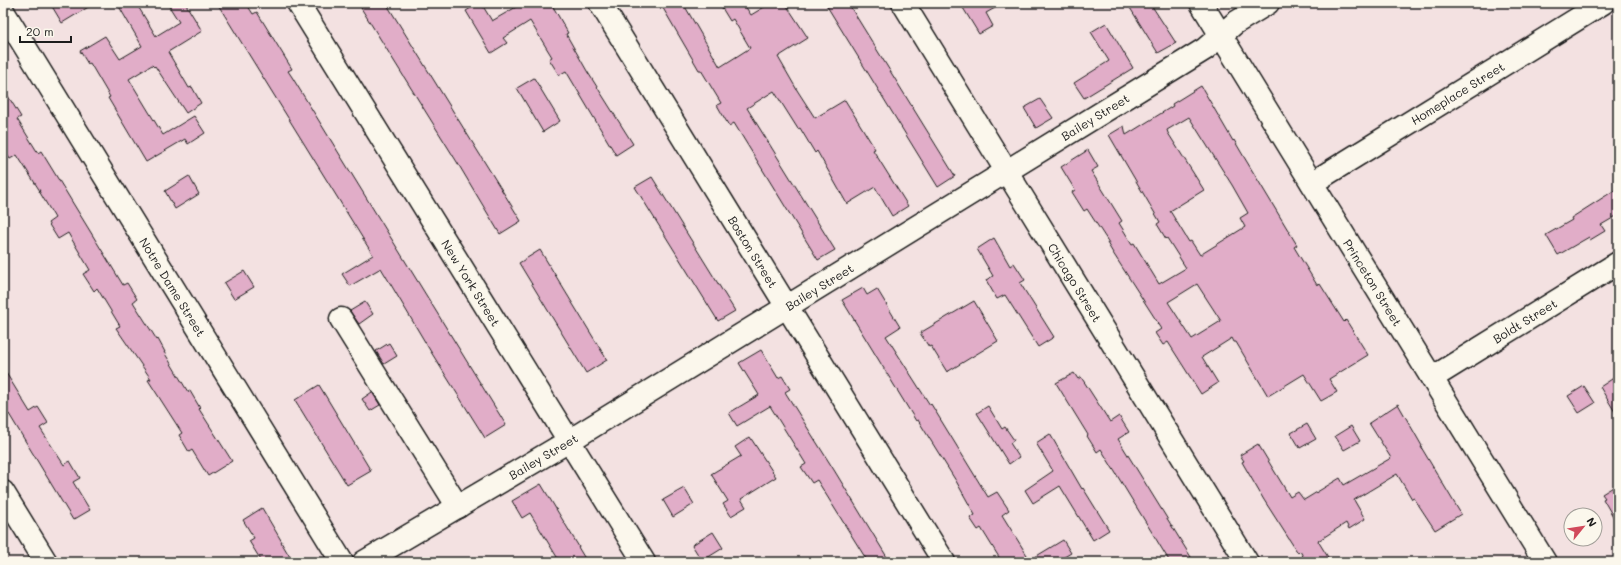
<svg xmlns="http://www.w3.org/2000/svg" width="1621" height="565" font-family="Mali,sans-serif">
  <rect width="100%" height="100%" fill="#f3e1e1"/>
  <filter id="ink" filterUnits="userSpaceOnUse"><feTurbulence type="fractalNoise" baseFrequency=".025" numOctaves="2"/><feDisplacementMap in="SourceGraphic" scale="8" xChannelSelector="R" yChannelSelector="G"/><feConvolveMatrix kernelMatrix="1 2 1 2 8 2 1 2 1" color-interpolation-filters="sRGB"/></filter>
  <g filter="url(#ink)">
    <!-- building -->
    <path fill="#e1adc8" stroke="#1c1c1c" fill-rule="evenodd" d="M50,3H95L62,23Z
      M117,3H136L156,36L179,22L167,3H185L202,31L168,52L189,88L192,87L201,103L186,113L155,66L154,67L152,65L129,79L163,135L194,116L205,133L188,144L185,139L146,162L108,98L110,97L90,63L88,64L80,51L105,36L120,59L142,46Z
      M217,3H246L253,14L257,12L292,69L288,71L292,77L506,425L485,438L431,352L381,268L350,286L342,274L373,255Z
      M369,3H386L521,221L500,234L457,162L361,8Z
      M479,3H481L492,21L523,3H551L568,33L566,34L587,71L633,144L616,155L566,71L559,75L549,59L552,57L530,21L503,38L507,43L491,53L466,11Z
      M660,3H683L720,67L750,48L733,19L730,21L719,3H743L751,15L771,3H785L808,38L778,57L797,90L815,118L845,100L875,149L873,150L908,206L892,216L875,187L847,204L817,151L815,153L800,128L798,129L774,91L747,108L835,250L818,260L734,123L729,126L717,105L721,103L701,70H699Z
      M825,3H848L955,176L938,187Z
      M960,3H1004L986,13L993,26L979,34Z
      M1127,3H1150L1176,43L1158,53Z
      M1106,23L1133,68L1084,98L1074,83L1109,61L1091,32Z
      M534,78L560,121L543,132L517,88Z
      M1201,86L1233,141L1234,140L1244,157L1297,245L1294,247L1317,285L1320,284L1344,322L1346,320L1368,355L1329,379L1337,392L1321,401L1304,374L1268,396L1236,342H1234L1232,338L1202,357L1218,383L1201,394L1168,342L1163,345L1155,333L1161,329L1157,323H1158L1113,253L1107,243H1109L1087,209L1084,211L1072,192L1075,190L1061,167L1088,150L1098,167L1091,171L1122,221L1119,223L1132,244L1134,243L1159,284L1186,268L1167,238L1166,239L1157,224L1160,222L1109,135L1124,126L1126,135L1173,106L1172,104ZM1189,117L1232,185L1248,213L1240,218L1245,227L1200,255L1191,241L1189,242L1170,211L1204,190L1168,133L1167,130ZM1197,284L1221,321L1192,339L1168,302Z
      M3,88L21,117L17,119L38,153L41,151L123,285L127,283L137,299L133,302L157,340L158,339L165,352H164L188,392L190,391L200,408L199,409L232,461L208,476L192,450L189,452L179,435L182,433L148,380L151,379L116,328L120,326L97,288L94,291L83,274L90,270L68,233L58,239L48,223L55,218L39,191H40L17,155L10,159L3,149Z
      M1040,99L1053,118L1036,128L1024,108Z
      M189,176L199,194L175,209L165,191Z
      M652,177L735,311L718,321L635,187Z
      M1618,188V215L1601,225L1605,231L1590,240L1589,237L1558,255L1546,235L1572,220L1571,218Z
      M994,238L1010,266L1014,263L1025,280L1020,283L1054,337L1038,347L1005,295L997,299L986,280L993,276L977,249Z
      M540,250L607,360L586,373L519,263Z
      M244,271L254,287L234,299L224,283Z
      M863,288L867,295L877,289L900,327L886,336L930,405L931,404L988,497L997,492L1009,510L1002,515L1030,560L1063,540L1071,553L1056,562H1002L981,528L978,530L970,518L975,515L956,481L918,420L916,421L842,300Z
      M974,301L998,341L947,372L931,346L929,347L920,333Z
      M365,302L373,314L359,324L350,311Z
      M389,343L397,356L384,364L376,351Z
      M761,350L778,378L782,376L790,389L785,392L834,470L890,562H868L817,480L812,483L801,467L806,464L770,406L737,426L729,413L759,395L739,363Z
      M3,368L30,412L38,407L48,423L40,428L64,465L70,461L80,478L73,482L90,510L73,520L9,414L3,417Z
      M1074,373L1078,379L1081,377L1110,422L1119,416L1129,432L1118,439L1194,562H1170L1101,449L1097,452L1087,436L1088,435L1056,383Z
      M1618,375V417L1600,387Z
      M319,385L371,471L347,485L295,400Z
      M1584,386L1595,403L1579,413L1568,396Z
      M372,392L380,405L370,411L362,399Z
      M1398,404L1422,446L1421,447L1461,514L1435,530L1414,498L1412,499L1397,474L1354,500L1365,519L1349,529L1346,523L1318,541L1331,562H1306L1300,551L1298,553L1264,500L1242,462L1244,461L1240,455L1258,444L1290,497L1298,492L1304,500L1340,478L1344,485L1391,458L1369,423Z
      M988,406L1002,429L1005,427L1014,440L1010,443L1019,457L1009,464L977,413Z
      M1307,424L1316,439L1300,448L1291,433Z
      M1351,426L1360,441L1344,450L1335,436Z
      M1050,434L1082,489L1083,488L1109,530L1093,540L1060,486L1033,503L1025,490L1053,471L1036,443Z
      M750,437L776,477L741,499L746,507L731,516L723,504L728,501L711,474L741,456L735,447Z
      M541,484L579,547H578L587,562H560L530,513L522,518L512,501Z
      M1618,484V525L1603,499L1605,498L1602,494Z
      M684,488L694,504L673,517L663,500Z
      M262,508L282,542H281L293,562H262L249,541L254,538L243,520Z
      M713,532L723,548L702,561L692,545Z"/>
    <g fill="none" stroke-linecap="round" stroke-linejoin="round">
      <defs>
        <g id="minor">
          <path id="s1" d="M298,3L644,562"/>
          <path id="s2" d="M600,3L944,562"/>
          <path id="s3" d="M903,3L1247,562"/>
          <path id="s4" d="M1201,3L1545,562"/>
          <path id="s5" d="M3,11L342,562"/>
          <path id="s6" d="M1312,183L1603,3"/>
          <path d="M341,319L458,507"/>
          <path id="s7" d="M1432,378L1618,263"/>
          <path d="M3,492L46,562"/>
          <path id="s8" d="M364,562L569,441L1205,49L1235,23L1268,3"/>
        </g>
      </defs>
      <!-- minor casing -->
      <use href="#minor" stroke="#1c1c1c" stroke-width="25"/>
      <!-- minor -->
      <use href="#minor" stroke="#fbf7ec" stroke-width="22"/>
    </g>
  </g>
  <g text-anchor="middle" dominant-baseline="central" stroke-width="3.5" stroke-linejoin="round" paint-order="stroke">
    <!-- street labels -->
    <g font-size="12" fill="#1c1c1c" stroke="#fbf7ec">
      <text stroke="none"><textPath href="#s6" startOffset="171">Homeplace Street</textPath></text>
      <text stroke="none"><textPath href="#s8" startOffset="856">Bailey Street</textPath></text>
      <text stroke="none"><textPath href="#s2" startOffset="292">Boston Street</textPath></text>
      <text stroke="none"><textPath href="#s1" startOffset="329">New York Street</textPath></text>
      <text stroke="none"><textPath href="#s3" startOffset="328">Chicago Street</textPath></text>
      <text stroke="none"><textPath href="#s4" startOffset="328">Princeton Street</textPath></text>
      <text stroke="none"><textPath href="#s5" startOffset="324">Notre Dame Street</textPath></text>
      <text stroke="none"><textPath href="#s8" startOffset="532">Bailey Street</textPath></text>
      <text stroke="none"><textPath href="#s7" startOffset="109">Boldt Street</textPath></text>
      <text stroke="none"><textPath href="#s8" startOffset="208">Bailey Street</textPath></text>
    </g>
  </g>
  <!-- margin -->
  <rect width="1621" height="565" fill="none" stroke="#fbf7ec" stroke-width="16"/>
  <rect x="8" y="8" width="1605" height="549" fill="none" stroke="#1c1c1c" stroke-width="1.5" filter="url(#ink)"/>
  <!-- north arrow -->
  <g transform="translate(1583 527) rotate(60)"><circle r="19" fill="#fbf7ec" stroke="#a29f99"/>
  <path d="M0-3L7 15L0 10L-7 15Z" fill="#d1495b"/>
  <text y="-6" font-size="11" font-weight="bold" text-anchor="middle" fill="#1c1c1c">N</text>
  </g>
  <!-- scale -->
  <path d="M20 36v6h51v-6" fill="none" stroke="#1c1c1c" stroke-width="2"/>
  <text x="26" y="36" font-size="12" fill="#1c1c1c" stroke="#fbf7ec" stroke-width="3" paint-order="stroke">20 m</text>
</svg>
